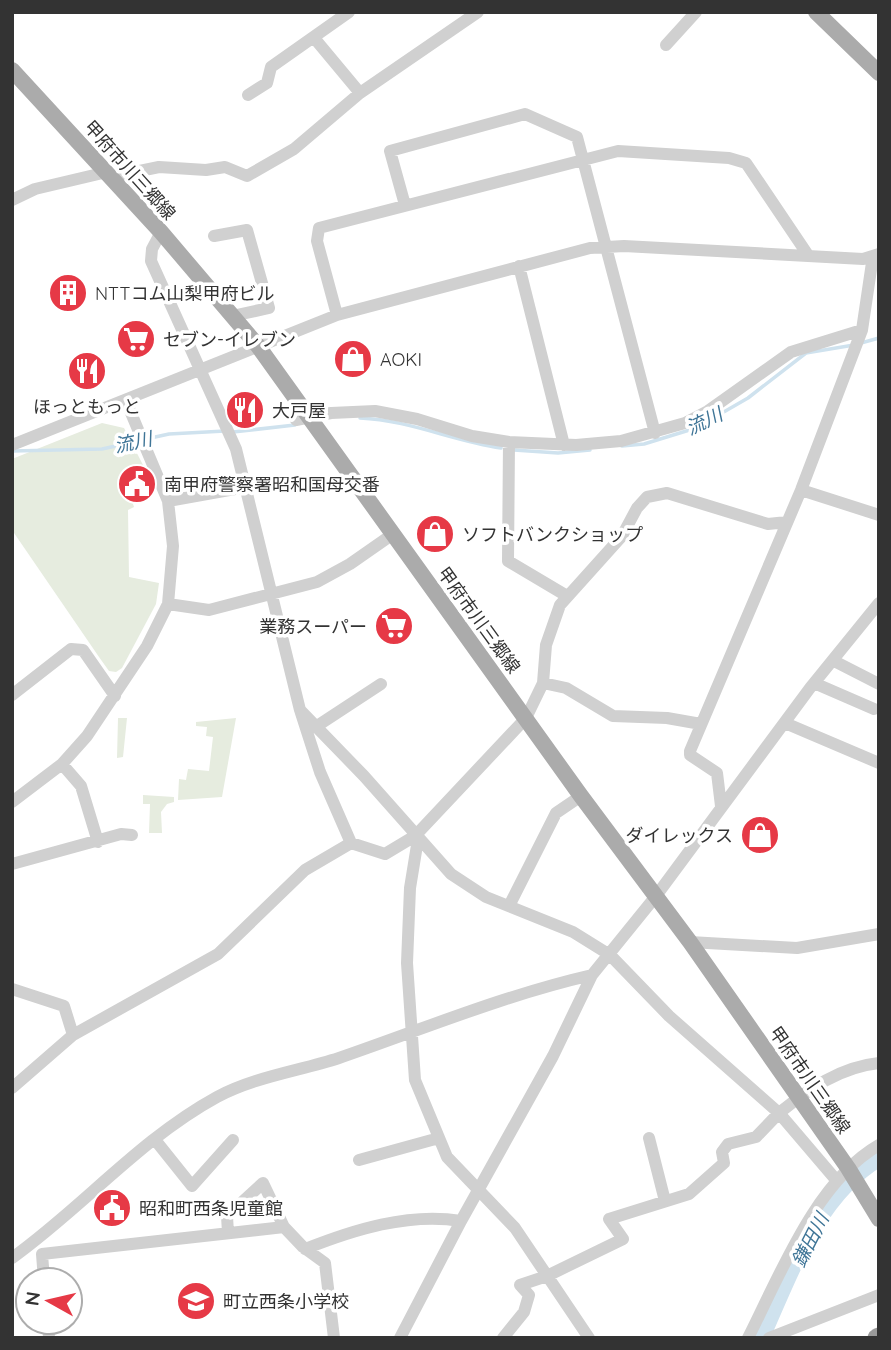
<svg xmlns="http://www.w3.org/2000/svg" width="891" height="1350" font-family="Quicksand,'Noto Sans JP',sans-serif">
  <rect width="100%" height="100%" fill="#fff"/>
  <!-- green -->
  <path fill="#e6ecdf" d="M102,423L124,428L143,465L123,473L134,507L128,510L129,577L159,583L156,604L122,668L116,672L109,671L99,657L12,530V459Z
    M118,718H127L123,757L117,758Z
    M236,718L222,797L178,800L179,779L186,780L188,769L209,771L213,737L206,736L207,727L196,726V722Z
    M143,795L174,797V802L167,804L161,812L162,833H149L150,804H143Z"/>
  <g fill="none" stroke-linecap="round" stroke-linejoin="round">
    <!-- stream -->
    <path stroke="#cfe2ee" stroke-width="3.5" d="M861,343L879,338
      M360,418C409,420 453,441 501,448
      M233,432L295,425
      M146,439L169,434L225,431
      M622,446L644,444L696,428L748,398L806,353L854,345
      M514,450L558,453L590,450
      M12,451L102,449L139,441"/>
    <!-- river -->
    <path stroke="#cfe2ee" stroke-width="19" d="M760,1338C789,1274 816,1194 879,1157"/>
    <!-- minor -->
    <path stroke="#d0d0d0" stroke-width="12" d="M315,39L360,93
      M666,45L696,12
      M248,95L267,83L271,67L349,12
      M115,181L130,173L159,167L206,170L225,167L247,176L294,149L360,93L478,12
      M12,200L35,189L107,172
      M405,205L390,151L525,114L577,137L655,433
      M161,232L152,249L151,261L236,449L300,710L364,776L451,874L486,897L573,932L610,955L669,1016L779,1113C809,1089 840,1067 879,1063
      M214,236L247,230L269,308L232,316
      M519,266L564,445
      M337,315L317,241L319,228L618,151L729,158L746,163L808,255
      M296,420L331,413L375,411L417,419L472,436L509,442L576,445L621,441L685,423L708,411L791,352L862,330
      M509,442L508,561L567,596
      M12,445L337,315L590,248L624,246L863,259L879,254
      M801,490L879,515
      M168,501L246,487
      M168,604L209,610L317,582L350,564L393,534
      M834,661L879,684
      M543,683L566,688L613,716L667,718L701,724
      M814,683L874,709
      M12,695L71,649L83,650L115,696
      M300,710L320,772L351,843
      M785,723L879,763
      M317,726L381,684
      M62,764L81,786L98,842
      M12,802L62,764L87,736L147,646L168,604L173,546L168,501L126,401
      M721,806L717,773L690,755V751L801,490L862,330L873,256
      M418,839L410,888L407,963L415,1080L447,1157L515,1228L589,1338
      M12,864L121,834L132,835
      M509,906L556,813L581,796
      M690,942L797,948L879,934
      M12,989L64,1006L73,1035
      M12,1088L73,1035L218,954L305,870L351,843L385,854L415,836L526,718L543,683L546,645L560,605L622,536L637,508L647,497L667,493L768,524L787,522
      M649,1138L665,1201
      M156,1141L192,1186L233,1140
      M359,1160L439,1138
      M228,1233L227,1216L263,1183L284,1227
      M305,1249C353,1230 409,1212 461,1221
      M12,1258C82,1208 140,1139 217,1097C254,1077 299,1071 339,1058C423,1029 505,995 592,975
      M44,1280L42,1254L284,1227L303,1247L325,1263L334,1338
      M48,1322L49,1338
      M400,1338L461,1221L553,1056L592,975L656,896L810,688L879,603
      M503,1338L524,1312L529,1295L520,1285L547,1276L623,1239L609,1219L689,1194L724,1163L722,1152L728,1144L756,1137L779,1113L837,1181
      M748,1338C780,1275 816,1181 879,1145
      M769,1338L879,1295"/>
    <!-- major -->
    <path stroke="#ababab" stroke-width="16" d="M816,12L879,73
      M12,70L161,232L258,346L581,796L690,942L848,1168L879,1219"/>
    <!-- highway -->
    <path stroke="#9a9a9a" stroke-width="19" d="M877,1338L879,1337"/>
  </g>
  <!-- icons -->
  <defs>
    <symbol id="building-disc" viewBox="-11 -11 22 22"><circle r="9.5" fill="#e63946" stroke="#fff"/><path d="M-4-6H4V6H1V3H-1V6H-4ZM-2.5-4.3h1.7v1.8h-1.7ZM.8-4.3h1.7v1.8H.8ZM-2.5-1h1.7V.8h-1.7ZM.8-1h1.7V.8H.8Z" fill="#fff"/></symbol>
    <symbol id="supermarket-disc" viewBox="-11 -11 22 22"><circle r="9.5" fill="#e63946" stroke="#fff"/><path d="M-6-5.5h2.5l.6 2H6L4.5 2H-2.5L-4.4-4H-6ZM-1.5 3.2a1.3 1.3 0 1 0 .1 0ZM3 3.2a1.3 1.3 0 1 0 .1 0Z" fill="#fff"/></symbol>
    <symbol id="shop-disc" viewBox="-11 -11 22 22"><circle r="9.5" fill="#e63946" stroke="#fff"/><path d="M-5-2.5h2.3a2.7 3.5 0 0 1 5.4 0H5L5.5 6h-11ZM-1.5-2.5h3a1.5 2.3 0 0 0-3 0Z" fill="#fff"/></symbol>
    <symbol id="restaurant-disc" viewBox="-11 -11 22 22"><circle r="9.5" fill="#e63946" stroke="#fff"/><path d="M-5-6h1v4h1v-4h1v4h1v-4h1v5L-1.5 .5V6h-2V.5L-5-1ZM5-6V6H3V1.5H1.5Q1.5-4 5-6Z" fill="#fff"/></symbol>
    <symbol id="civic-disc" viewBox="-11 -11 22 22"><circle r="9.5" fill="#e63946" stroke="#fff"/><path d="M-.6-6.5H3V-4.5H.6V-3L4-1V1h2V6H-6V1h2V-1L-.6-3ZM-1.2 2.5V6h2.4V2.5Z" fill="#fff"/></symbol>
    <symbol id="school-disc" viewBox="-11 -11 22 22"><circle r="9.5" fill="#e63946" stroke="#fff"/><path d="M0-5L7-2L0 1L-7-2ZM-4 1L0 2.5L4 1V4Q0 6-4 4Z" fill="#fff"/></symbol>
  </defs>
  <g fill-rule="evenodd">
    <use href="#building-disc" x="46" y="271" width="44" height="44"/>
    <use href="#supermarket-disc" x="114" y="317" width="44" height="44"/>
    <use href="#shop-disc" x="331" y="337" width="44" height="44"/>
    <use href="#restaurant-disc" x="65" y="349" width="44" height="44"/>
    <use href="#restaurant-disc" x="223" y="388" width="44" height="44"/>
    <use href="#civic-disc" x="115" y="462" width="44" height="44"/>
    <use href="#shop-disc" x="413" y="512" width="44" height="44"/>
    <use href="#supermarket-disc" x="372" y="604" width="44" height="44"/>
    <use href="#shop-disc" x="738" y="813" width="44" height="44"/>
    <use href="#civic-disc" x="90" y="1186" width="44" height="44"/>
    <use href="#school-disc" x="174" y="1279" width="44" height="44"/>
  </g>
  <g text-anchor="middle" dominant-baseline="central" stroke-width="7" stroke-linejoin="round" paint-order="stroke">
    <!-- street labels -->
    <g font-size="18" fill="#333" stroke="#fff">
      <text transform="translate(130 170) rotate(48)">甲府市川三郷線</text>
      <text transform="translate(479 620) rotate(54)">甲府市川三郷線</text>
      <text transform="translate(810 1080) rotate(55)">甲府市川三郷線</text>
    </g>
    <!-- poi labels -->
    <g font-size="18" fill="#333" stroke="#fff" text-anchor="start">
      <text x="95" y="293">NTTコム山梨甲府ビル</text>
      <text x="163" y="339">セブン-イレブン</text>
      <text x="380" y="359">AOKI</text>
      <text x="87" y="406" text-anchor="middle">ほっともっと</text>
      <text x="272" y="410">大戸屋</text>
      <text x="164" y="484">南甲府警察署昭和国母交番</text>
      <text x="462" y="534">ソフトバンクショップ</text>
      <text x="367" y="626" text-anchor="end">業務スーパー</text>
      <text x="733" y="835" text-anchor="end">ダイレックス</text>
      <text x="139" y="1208">昭和町西条児童館</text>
      <text x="223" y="1301">町立西条小学校</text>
    </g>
    <!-- water labels -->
    <g font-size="19" font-style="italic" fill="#3f7597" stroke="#fff">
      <text transform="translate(704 421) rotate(-26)">流川</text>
      <text transform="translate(133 442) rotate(-12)">流川</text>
      <text transform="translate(810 1240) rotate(-63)">鎌田川</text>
    </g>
  </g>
  <!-- border -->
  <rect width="891" height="1350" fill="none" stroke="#333333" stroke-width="28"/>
  <!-- north arrow -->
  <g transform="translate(49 1301) rotate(278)"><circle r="33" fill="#ffffff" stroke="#adadad" stroke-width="2"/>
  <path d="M0-5L12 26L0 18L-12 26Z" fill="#e63946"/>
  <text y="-10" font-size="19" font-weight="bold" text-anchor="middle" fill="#333333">N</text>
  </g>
</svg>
